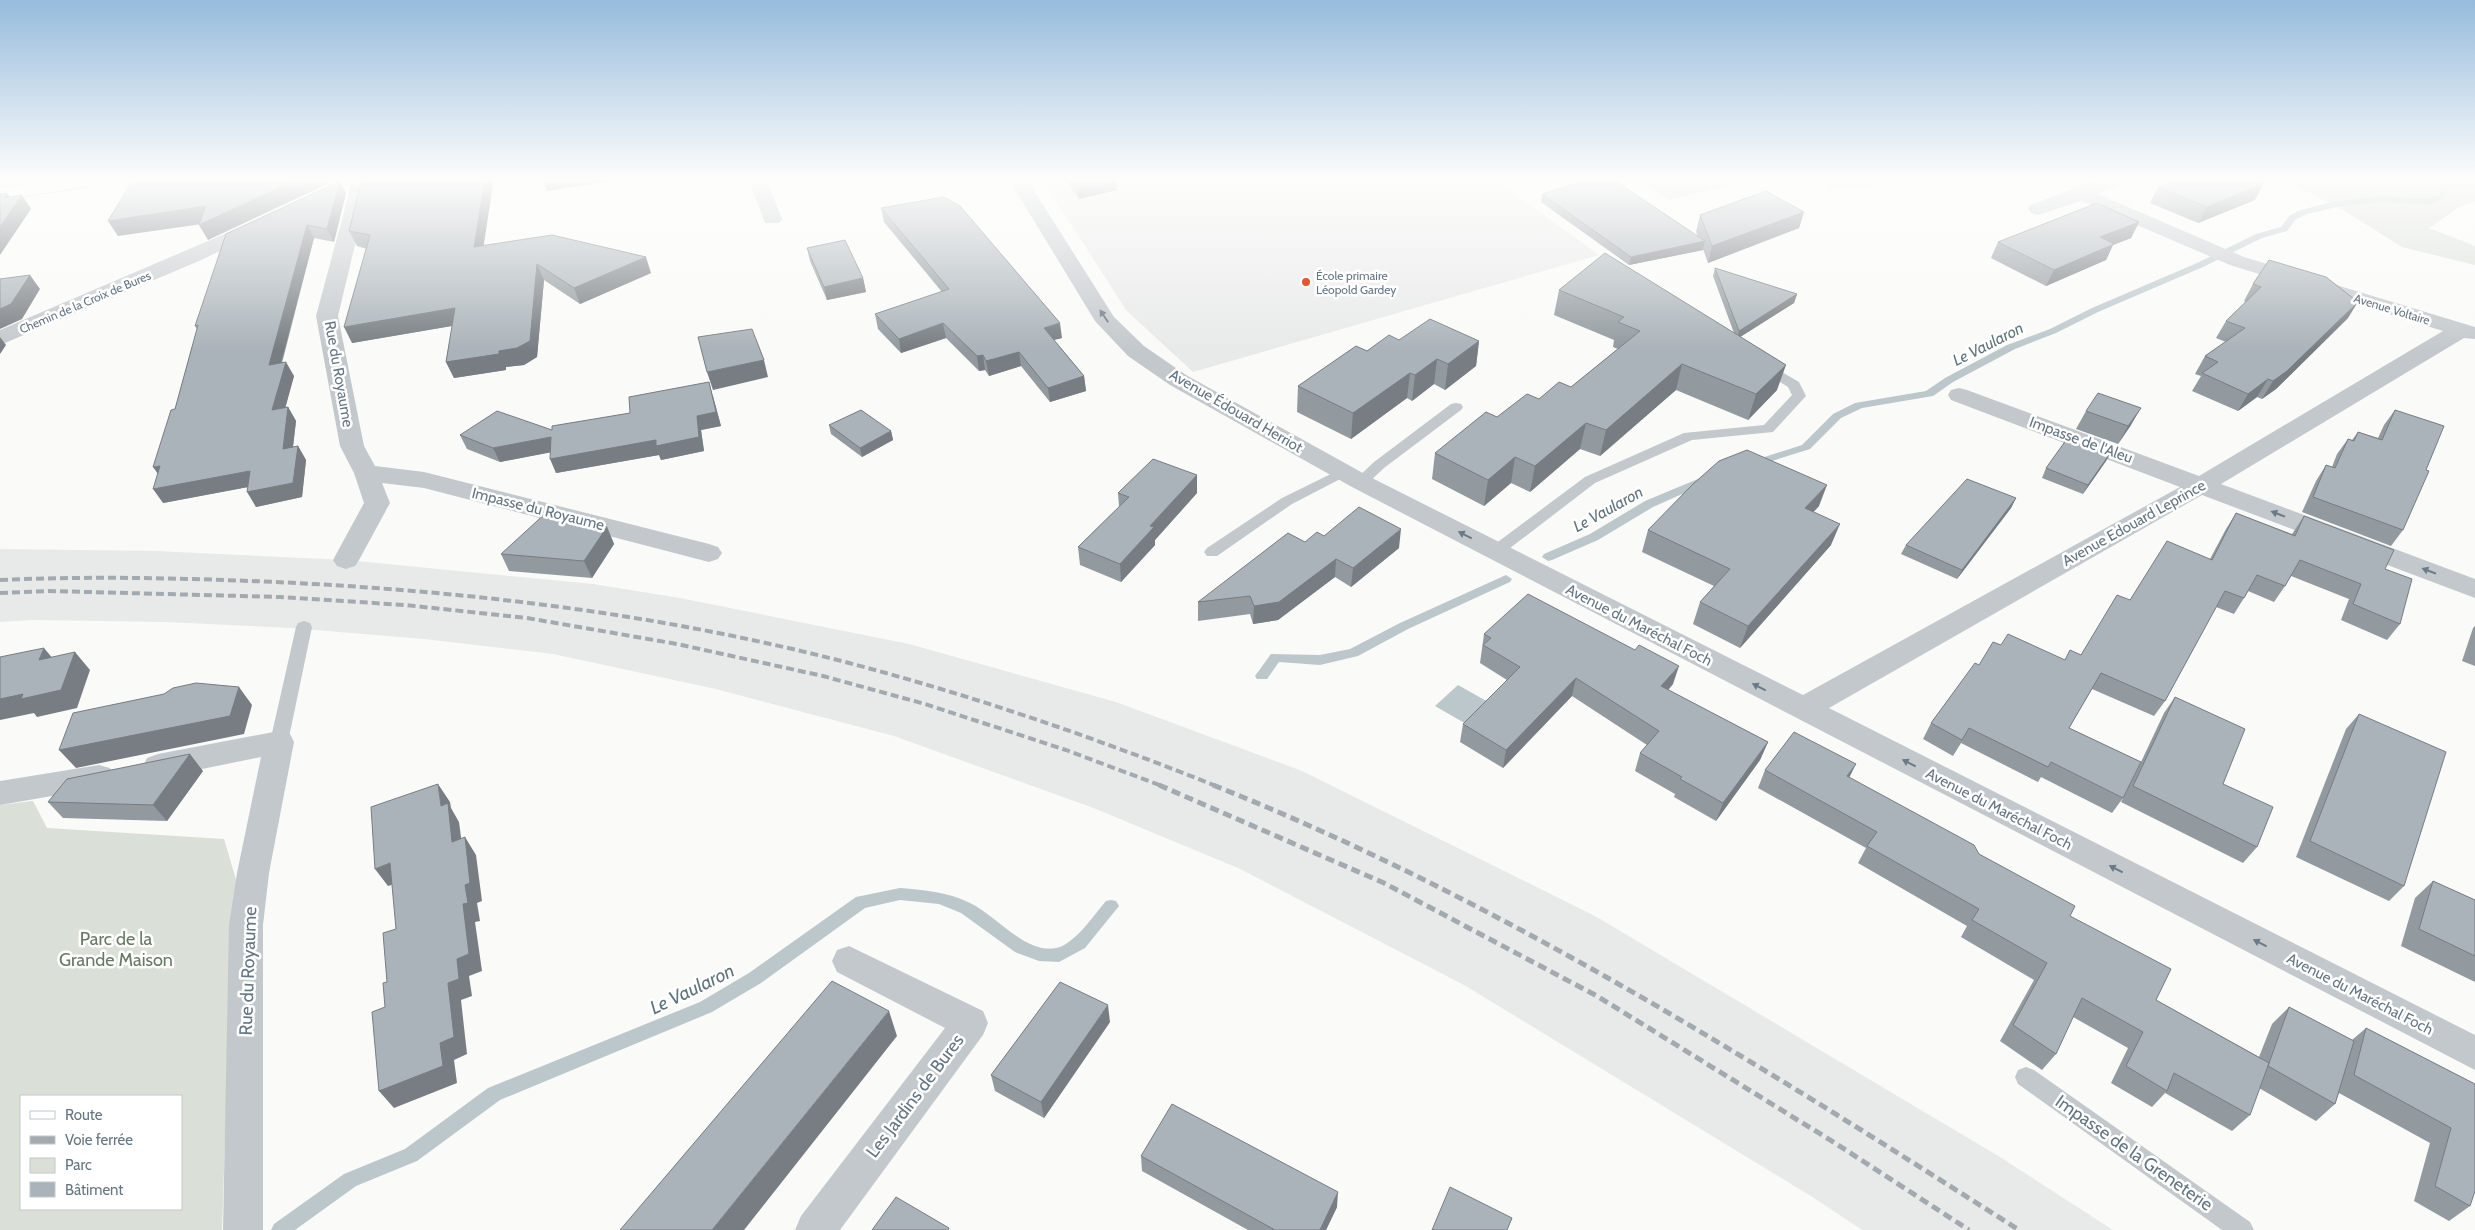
<svg xmlns="http://www.w3.org/2000/svg" width="2475" height="1230" font-family="Cabin,sans-serif">
  <rect width="100%" height="100%" fill="#fafaf8"/>
  <!-- built -->
  <path fill="#e8e9e9" d="M1048,178H1493L1599,255L1193,372L1126,310L1044,182Z
    M0,549L156,551L346,560L593,584L680,598L909,644L1116,702L1302,771L1595,916L2000,1157L2113,1230H1862L1811,1196L1464,985L1238,868L1096,809L894,736L716,689L553,654L424,639L291,628L166,622L33,620L0,622Z"/>
  <!-- green -->
  <path fill="#dadfd7" fill-rule="evenodd" d="M1635,178H1764L1669,200Z
    M1819,178H1905L1895,184L1830,188Z
    M2279,178H2475V201L2459,207L2429,228L2475,246V265L2402,247L2345,211Z
    M33,801L47,828L224,839L237,883L232,928L222,1230H0V805ZM21,1096H181V1209H21Z"/>
  <!-- water -->
  <path fill="#bbc7cb" d="M1458,685L1490,703L1468,725L1435,706Z"/>
  <g fill="none" stroke-linecap="round" stroke-linejoin="round">
    <!-- stream -->
    <path fill="#bbc7cb" fill-rule="evenodd" d="M2456,181H2475V187H2457L2448,189L2447,197L2429,205L2383,202L2336,207L2307,214L2296,219L2287,231L2262,238L2203,267L2098,312L2056,333L2015,349L1953,382L1933,396L1862,408L1841,418L1810,449L1753,467L1747,464L1749,462L1802,445L1833,414L1855,403L1926,391L1945,378L2007,345L2050,329L2092,308L2197,263L2256,234L2281,227L2290,215L2301,210L2336,201L2383,196L2428,199L2440,194L2441,186Z
      M1705,476L1711,480L1709,482L1653,507L1598,540L1552,560L1548,561L1542,557L1544,554L1590,534L1645,501Z
      M1506,575L1512,579L1510,582L1408,629L1358,656L1320,665L1279,662L1267,679H1257L1255,676L1271,654L1320,655L1350,649L1400,623Z
      M900,888C925,890 948,892 970,903C996,915 1025,954 1056,948C1074,945 1094,915 1106,901L1111,900L1116,901L1119,906L1085,948L1059,962L1039,961L1015,952L961,913L939,904L900,900L865,908L761,983L712,1012L500,1100L417,1161L356,1186L295,1230H271L274,1224L344,1174L405,1149L488,1088L700,1002L749,973L856,897Z"/>
    <defs>
      <path id="secondary" d="M64,178H110L108,182L101,184L0,200V188Z"/>
    </defs>
    <!-- secondary casing -->
    <use href="#secondary" stroke="#b3babf" stroke-width="2"/>
    <!-- lane -->
    <path fill="#c3c8cc" fill-rule="evenodd" d="M1763,361L1799,382L1806,396L1773,432L1692,440L1595,483L1501,555H1491L1488,551L1491,547L1585,477L1684,433L1764,425L1792,395L1788,387L1758,368L1756,365L1758,362Z
      M1456,403L1461,404L1463,407L1461,410L1384,468L1366,485H1356L1354,482L1356,479L1374,462L1451,404Z
      M1343,468L1348,469L1350,472L1348,475L1292,504L1217,556H1207L1204,552L1207,548L1282,498Z
      M304,621L310,623L312,627L288,742L285,747L279,749L273,747L270,742L296,627L298,623Z
      M2026,1067L2034,1070L2250,1222L2254,1230H2222L2018,1084L2015,1077L2018,1070Z"/>
    <!-- street -->
    <path fill="#c3c8cc" fill-rule="evenodd" d="M353,178H371L338,316L364,446L375,466L424,472L709,544L718,547L722,553L718,559L709,562L424,488L382,483L390,503L359,560L355,566L346,569L337,566L333,560L364,503L354,473L340,446L316,316Z
      M748,178H766L782,219L779,223H765Z
      M1008,178H1026L1114,317L1144,346L1186,375L1370,477L1803,695L2180,487L1951,400L1948,395L1951,390L1959,388L1967,390L2199,476L2443,331L2230,265L2081,201L2038,215L2031,213L2028,209L2031,205L2101,178H2126L2124,182L2098,194L2244,257L2475,327V339L2464,338L2221,484L2475,579V598L2202,495L1829,708L2475,1035V1070L1352,487L1170,385L1128,356L1095,321Z
      M257,220L264,222L267,226L264,230L199,261L0,345V330Z
      M279,731L290,734L294,742L269,873L263,925V1230H223L229,925L237,873L261,757L158,778L147,774L143,766L147,758L158,754Z
      M99,765L110,768L114,777L110,786L0,805V781Z
      M849,946L983,1011L988,1023L983,1035L840,1230H795L801,1216L945,1028L837,972L832,961L837,950Z"/>
    <!-- secondary -->
    <use href="#secondary" fill="#fff" fill-rule="evenodd"/>
    <!-- rail-far1 -->
    <path stroke="#a2aab0" stroke-width="4" stroke-dasharray="8 4" stroke-linecap="butt" d="M0,580C92,576 183,578 275,582C468,591 662,614 849,663C974,696 1096,738 1216,786
      M0,593L49,591L280,597L405,605L527,618L677,644L823,676L925,704L1066,750L1162,786"/>
    <!-- rail -->
    <path stroke="#a2aab0" stroke-width="5" stroke-dasharray="9 5" stroke-linecap="butt" d="M1159,785L1384,883L1597,996L1835,1143L1969,1230
      M1213,785C1499,899 1760,1065 2019,1230"/>
  </g>
  <!-- wall -->
  <path fill="#929a9f" d="M1064,178H1116L1117,190L1079,199Z
    M340,181L346,193L334,242L314,238L282,363L294,376L285,407H288L296,421L293,447L298,446L306,460L302,497L256,507L248,487L163,503L175,409L197,329L195,326Z
    M2158,187L2255,200L2198,223L2150,203Z
    M1542,194L1698,237L1696,232L1700,215L1804,212L1799,228L1708,263L1703,249V250L1629,265L1541,202Z
    M881,208L1062,338L1054,340L1084,376L1086,391L1050,402L1021,366L989,376L985,370L979,371L946,338L901,353L878,329L875,314L942,292L884,222Z
    M2139,222L2131,238L2113,245L2106,260L2046,286L1991,258L1998,242Z
    M349,231L484,246L651,273L580,304L544,280L537,357L524,365L506,367V370L454,378L446,362L452,326L352,343L367,249L357,246Z
    M807,248L863,278L866,292L827,300L810,261Z
    M1715,268L1797,294L1794,303L1740,337L1777,390L1748,420L1676,390L1600,456L1580,449L1530,492L1511,483L1484,506L1432,479L1435,453L1497,417L1539,399L1571,387L1618,349L1613,347L1614,340L1554,315L1559,290L1734,333L1713,276Z
    M2253,284L2348,318L2276,389L2262,399L2257,397L2238,411L2192,391L2201,376L2195,374L2205,356L2226,342L2216,338L2226,321L2246,302L2244,301Z
    M1399,340L1479,341L1476,366L1445,390L1434,384L1412,401L1407,398L1351,439L1297,412L1298,386L1367,351Z
    M713,396L721,426L701,430L704,451L661,460L659,455L556,473L550,452L500,462L467,449L460,435L552,430L630,413Z
    M2395,410L2403,530L2391,546L2302,512L2316,481L2326,465L2332,467L2337,454L2348,439L2352,440L2358,432L2378,438L2384,425Z
    M2086,411L2131,425L2118,444L2076,429Z
    M829,425L891,431L893,440L862,457L831,434Z
    M2111,452L2106,461L2083,494L2042,478L2046,468Z
    M1197,475V493L1155,540V545L1121,582L1080,565L1078,547L1119,507L1118,493Z
    M2016,498L2011,508L1957,579L1901,554L1906,545Z
    M1819,506L1813,512L1831,545L1740,648L1693,624L1700,602L1714,586L1642,552L1648,530Z
    M2236,513L2292,534L2304,516L2385,569L2400,624L2387,640L2341,620L2349,599L2291,576L2285,586L2274,602L2248,591L2244,598L2234,614L2216,607L2165,701L2154,716L2092,689L2069,728L2141,762L2164,713L2175,697L2223,784L2257,847L2243,863L2121,802L2131,783L2123,798L2112,813L2041,777L2038,782L1961,743L1953,756L1923,739L1931,723L1979,665L2001,645L2065,660L2081,655L2130,600L2210,559L2226,529Z
    M607,527L614,544L592,578L509,571L501,554Z
    M1324,536L1399,548L1351,587L1335,577L1278,620L1253,624L1250,614L1198,621V602L1305,542Z
    M2475,626V666L2462,661L2473,628Z
    M1484,634L1673,684L1668,690L1768,742L1760,760L1716,821L1674,797L1675,794L1635,771L1640,753L1647,745L1572,696L1503,768L1460,742L1463,724L1507,680L1480,663Z
    M2359,714L2404,886L2389,901L2296,857L2346,729Z
    M1765,770L1849,778L1979,854L2070,916L2156,1000L2259,1057L2272,1024L2289,1007L2352,1040L2366,1028L2475,1084L2470,1206L2449,1221L2414,1201L2430,1143L2339,1093L2335,1104L2316,1121L2259,1088L2250,1115L2232,1131L2165,1093L2152,1107L2111,1083L2128,1048L2073,1017L2056,1054L2042,1070L2000,1041L2034,980L1961,937L1967,926L1858,863L1866,848L1758,788Z
    M203,771L167,821L63,818L48,802Z
    M2433,881L2475,900V982L2401,946L2415,898Z
    M1110,1022L1044,1118L995,1091L991,1075Z
    M1141,1156L1337,1207L1326,1230H1248L1142,1171Z"/>
  <!-- shaded-wall -->
  <path fill="#777d82" d="M300,178H340L208,240L199,225L202,224L118,236L108,221Z
    M485,178H494L481,263L474,247Z
    M542,178H632L547,191Z
    M1104,178H1116L1117,190L1079,199L1078,184Z
    M340,181L346,193L334,242L327,229Z
    M2264,183L2255,200L2198,223L2207,207Z
    M7,193L15,205L22,195L31,209L0,255V227L4,198Z
    M1804,212L1799,228L1708,263L1712,246Z
    M2139,222L2131,238L2113,245L2106,260L2046,286L2054,270L2100,237Z
    M307,225L314,238L277,378L269,365Z
    M1705,241L1703,250L1629,265L1631,257Z
    M646,257L651,273L580,304L574,288Z
    M537,264L544,280L537,357L524,365L506,367V370L454,378L446,362Z
    M30,275L40,289L22,319L0,329V309Z
    M863,278L866,292L827,300L824,287Z
    M1797,294L1794,303L1737,339L1739,331Z
    M2358,302L2348,318L2276,389L2262,399L2273,381Z
    M455,308L463,324L352,343L344,327Z
    M943,323L946,338L901,353L899,339Z
    M1060,323L1062,338L1045,342L1044,328Z
    M0,337L6,345L0,354Z
    M1479,341L1476,366L1445,390L1448,364Z
    M1019,352L1021,366L989,376L986,361Z
    M983,355L985,370L979,371L977,356Z
    M1437,359L1434,384L1412,401L1415,375Z
    M764,360L768,377L713,390L707,372Z
    M286,362L294,376L281,424L272,410Z
    M1682,364L1676,390L1600,456L1606,430Z
    M1786,365L1777,390L1748,420L1756,394Z
    M1410,373L1407,398L1351,439L1353,413Z
    M1084,376L1086,391L1050,402L1048,388Z
    M2268,379L2257,397L2238,411L2248,394Z
    M709,382L721,426L701,430L704,451L661,460L659,455L556,473L550,459L697,416Z
    M288,407L296,421L291,463L283,449Z
    M2141,408L2131,425L2118,444L2128,426Z
    M1586,423L1580,449L1530,492L1535,466Z
    M891,431L893,440L862,457L860,448Z
    M551,437L558,451L500,462L493,448Z
    M298,446L306,460L302,497L256,507L247,492Z
    M2111,452L2106,461L2083,494L2088,485Z
    M1515,457L1511,483L1484,506L1488,480Z
    M160,466L163,481L153,467Z
    M250,471L259,485L163,503L153,489Z
    M1197,475V493L1155,540V545L1121,582L1120,564L1150,526Z
    M1827,485L1819,506L1797,530L1805,508Z
    M2016,498L2011,508L1957,579L1962,570Z
    M1840,524L1831,545L1740,648L1748,626Z
    M607,527L614,544L592,578L584,561Z
    M1401,529L1399,548L1351,587L1353,568Z
    M1336,559L1335,577L1278,620L1253,624L1254,606Z
    M44,648L59,666L39,660Z
    M75,652L90,670L77,708L37,717L34,713L0,720V699Z
    M1679,666L1673,684L1655,705L1661,686Z
    M1576,678L1572,696L1503,768L1506,750Z
    M239,687L252,705L244,734L76,768L59,750Z
    M1768,742L1760,760L1716,821L1723,803Z
    M190,754L203,771L167,821L153,805Z
    M1856,764L1847,782V776Z
    M438,784L450,802L451,808L459,822L464,860L452,842L441,806Z
    M465,837L476,855L482,901L477,903L480,921L475,922L482,971L469,976L472,996L461,1000L467,1054L454,1060L457,1083L394,1108L379,1091L440,1043L448,983L457,959L465,885Z
    M390,863L403,881L388,886L375,869Z
    M1108,1005L1110,1022L1044,1118L1041,1102Z
    M889,1011L897,1036L744,1230H712Z
    M1338,1192L1337,1207L1326,1230H1320Z"/>
  <!-- building -->
  <path fill="#aab3b9" stroke="#777d82" d="M300,178L199,225L206,206L108,221L133,180L141,178Z
    M362,178H485L474,247L552,235L646,257L574,288L537,264L530,341L517,348L499,351V354L446,362L455,308L344,327L370,235L349,231Z
    M1073,178H1104L1078,184Z
    M1594,178H1611L1705,241L1631,257L1542,194Z
    M2180,178H2249L2264,183L2207,207L2158,187Z
    M340,181L327,229L307,225L269,365L286,362L272,410L288,407L283,449L298,446L293,483L247,492L250,471L153,489L160,466L153,467L171,410L175,409L198,325L195,326L226,234Z
    M1766,191L1804,212L1712,246L1700,215Z
    M7,193L4,198L22,195L0,227V194Z
    M944,197L960,206L1060,323L1044,328L1084,376L1048,388L1019,352L986,361L983,355L977,356L943,323L899,339L875,314L949,289L881,208Z
    M2097,203L2139,222L2100,237L2114,244L2054,270L1998,242Z
    M845,240L863,278L824,287L807,248Z
    M1605,253L1786,365L1756,394L1682,364L1606,430L1586,423L1535,466L1515,457L1488,480L1435,453L1486,412L1497,417L1527,394L1539,399L1559,382L1571,387L1640,331L1618,322L1624,317L1559,290Z
    M2269,260L2326,277L2358,302L2287,371L2273,381L2268,379L2248,394L2202,373L2218,362L2205,356L2245,328L2226,321L2261,287L2253,284Z
    M1715,268L1797,294L1739,331Z
    M30,275L11,304L0,309V279Z
    M1430,319L1479,341L1448,364L1437,359L1415,375L1410,373L1353,413L1298,386L1356,346L1367,351L1389,335L1399,340Z
    M752,329L764,360L707,372L698,337Z
    M709,382L716,412L697,416L699,437L656,446V440L550,459L551,437L493,448L460,435L497,411L552,430V426L630,413L629,397Z
    M2098,393L2141,408L2128,426L2086,411Z
    M861,410L891,431L860,448L829,425Z
    M2395,410L2444,426L2426,470L2429,471L2403,530L2313,497L2326,465L2335,468L2348,439L2354,441L2358,432L2382,440Z
    M2069,436L2111,452L2088,485L2046,468Z
    M1747,450L1827,485L1805,508L1840,524L1748,626L1700,602L1730,569L1648,530L1692,485L1719,461Z
    M1153,459L1197,475L1150,526L1154,527L1120,564L1078,547L1129,497L1118,493Z
    M1967,479L2016,498L1962,570L1906,545Z
    M1359,507L1401,529L1353,568L1336,559L1279,602L1254,606L1250,596L1198,602L1288,533L1305,542L1317,532L1324,536Z
    M548,511L607,527L584,561L501,554Z
    M2236,513L2295,536L2304,516L2394,550L2385,569L2412,579L2400,624L2353,604L2361,584L2300,560L2285,586L2257,575L2244,598L2225,591L2165,701L2101,673L2069,728L2141,762L2123,798L2051,762L2048,767L1969,728L1962,740L1931,723L1975,663L1979,665L1993,642L2001,645L2008,634L2065,660L2070,650L2081,655L2117,595L2130,600L2167,541L2212,560Z
    M1528,594L1635,650L1639,645L1679,666L1661,686L1768,742L1723,803L1680,779L1682,777L1640,753L1659,731L1576,678L1506,750L1463,724L1520,667L1483,645L1491,638L1484,634Z
    M44,648L39,660L75,652L61,690L21,699L23,694L0,699V657Z
    M196,683L239,687L230,716L59,750L73,713L164,694L173,688Z
    M2175,697L2245,729L2223,784L2273,807L2257,847L2133,786Z
    M2359,714L2446,752L2404,886L2310,841Z
    M1794,732L1856,764L1847,776L1974,845L1979,854L2075,906L2070,916L2171,969L2156,1000L2269,1063L2250,1115L2174,1073L2167,1091L2126,1066L2143,1032L2082,998L2056,1054L2013,1025L2047,963L1972,920L1979,909L1867,846L1877,832L1765,770Z
    M190,754L153,805L48,802L67,779Z
    M438,784L441,806L448,803L452,842L465,837L470,883L465,885L468,903L463,904L469,954L457,959L459,979L448,983L454,1037L440,1043L443,1066L379,1091L372,1012L385,1007L383,983L387,982L383,933L396,929L390,863L375,869L371,807Z
    M2433,881L2475,900V956L2419,929Z
    M832,981L889,1011L712,1230H620Z
    M1060,982L1108,1005L1041,1102L991,1075Z
    M2289,1007L2354,1041L2335,1104L2268,1066Z
    M2366,1028L2475,1084V1191L2470,1206L2435,1186L2451,1128L2354,1075Z
    M1172,1104L1338,1192L1320,1230H1275L1141,1156Z
    M1450,1187L1512,1218L1507,1230H1432Z
    M896,1197L949,1228L948,1230H872Z"/>
  <!-- one-way arrows -->
  <defs><path id="oneway-solid" d="M-6-.8H1V-3.2L6.5 0L1 3.2V.8H-6Z" transform="scale(1.25)"/></defs>
  <g fill="#6a7a87">
    <use href="#oneway-solid" transform="translate(1104 316) rotate(-124)"/>
    <use href="#oneway-solid" transform="translate(2278 514) rotate(-159)"/>
    <use href="#oneway-solid" transform="translate(1465 535) rotate(-153)"/>
    <use href="#oneway-solid" transform="translate(2429 571) rotate(-159)"/>
    <use href="#oneway-solid" transform="translate(1759 687) rotate(-153)"/>
    <use href="#oneway-solid" transform="translate(1909 763) rotate(-153)"/>
    <use href="#oneway-solid" transform="translate(2116 869) rotate(-153)"/>
    <use href="#oneway-solid" transform="translate(2260 943) rotate(-153)"/>
  </g>
  <!-- sky -->
  <linearGradient id="sky" x2="0" y2="1"><stop stop-color="#96bcdc"/><stop offset="0.51" stop-color="#fdfdfc"/><stop offset="1" stop-color="#fdfdfc" stop-opacity="0"/></linearGradient>
  <rect width="2475" height="351" fill="url(#sky)"/>
  <!-- markers -->
  <circle fill="#e4572e" stroke="#fff" stroke-width="2" cx="1306" cy="282" r="5"/>
  <g text-anchor="middle" dominant-baseline="central" stroke-width="5" stroke-linejoin="round" paint-order="stroke">
    <!-- far-poi labels -->
    <g font-size="12" fill="#657683" stroke="#fff" text-anchor="start">
      <text x="1316" y="275">École primaire<tspan x="1316" dy="14">Léopold Gardey</tspan></text>
    </g>
    <!-- far-street labels -->
    <g font-size="12" fill="#657683" stroke="#fff">
      <text transform="translate(85 302) rotate(-23)">Chemin de la Croix de Bures</text>
      <text transform="translate(2392 309) rotate(17)">Avenue Voltaire</text>
    </g>
    <!-- street labels -->
    <g font-size="15" fill="#657683" stroke="#fff">
      <text transform="translate(339 374) rotate(80)">Rue du Royaume</text>
      <text transform="translate(1236 411) rotate(30)">Avenue Édouard Herriot</text>
      <text transform="translate(2081 440) rotate(20)">Impasse de l'Aleu</text>
      <text transform="translate(538 509) rotate(14)">Impasse du Royaume</text>
      <text transform="translate(2134 523) rotate(-29)">Avenue Edouard Leprince</text>
      <text transform="translate(1639 625) rotate(27)">Avenue du Maréchal Foch</text>
      <text transform="translate(1999 809) rotate(27)">Avenue du Maréchal Foch</text>
      <text transform="translate(2360 994) rotate(27)">Avenue du Maréchal Foch</text>
    </g>
    <!-- water labels -->
    <g font-size="16" font-style="italic" fill="#60757c" stroke="#fff">
      <text transform="translate(1988 344) rotate(-27)">Le Vaularon</text>
      <text transform="translate(1608 509) rotate(-29)">Le Vaularon</text>
    </g>
    <!-- near-park labels -->
    <g font-size="18" fill="#687a64" stroke="#fff">
      <text x="116" y="939">Parc de la<tspan x="116" dy="21">Grande Maison</tspan></text>
    </g>
    <!-- near-street labels -->
    <g font-size="18" fill="#657683" stroke="#fff">
      <text transform="translate(248 971) rotate(-88)">Rue du Royaume</text>
      <text transform="translate(915 1096) rotate(-53)">Les Jardins de Bures</text>
      <text transform="translate(2134 1153) rotate(35)">Impasse de la Greneterie</text>
    </g>
    <!-- near-water labels -->
    <g font-size="19" font-style="italic" fill="#60757c" stroke="#fff">
      <text transform="translate(692 989) rotate(-26)">Le Vaularon</text>
    </g>
  </g>
  <!-- legend -->
  <rect x="20" y="1095" width="162" height="115" fill="#ffffff" stroke="#c1c8cd"/>
  <rect x="30" y="1111" width="25" height="8" fill="#ffffff" stroke="#c1c8cd"/>
  <text x="65" y="1120" font-size="15" fill="#657683">Route</text>
  <rect x="30" y="1136" width="25" height="8" fill="#a2aab0" stroke="#c1c8cd"/>
  <text x="65" y="1145" font-size="15" fill="#657683">Voie ferrée</text>
  <rect x="30" y="1158" width="25" height="15" fill="#dadfd7" stroke="#c1c8cd"/>
  <text x="65" y="1170" font-size="15" fill="#657683">Parc</text>
  <rect x="30" y="1182" width="25" height="15" fill="#aab3b9" stroke="#c1c8cd"/>
  <text x="65" y="1195" font-size="15" fill="#657683">Bâtiment</text>
</svg>
